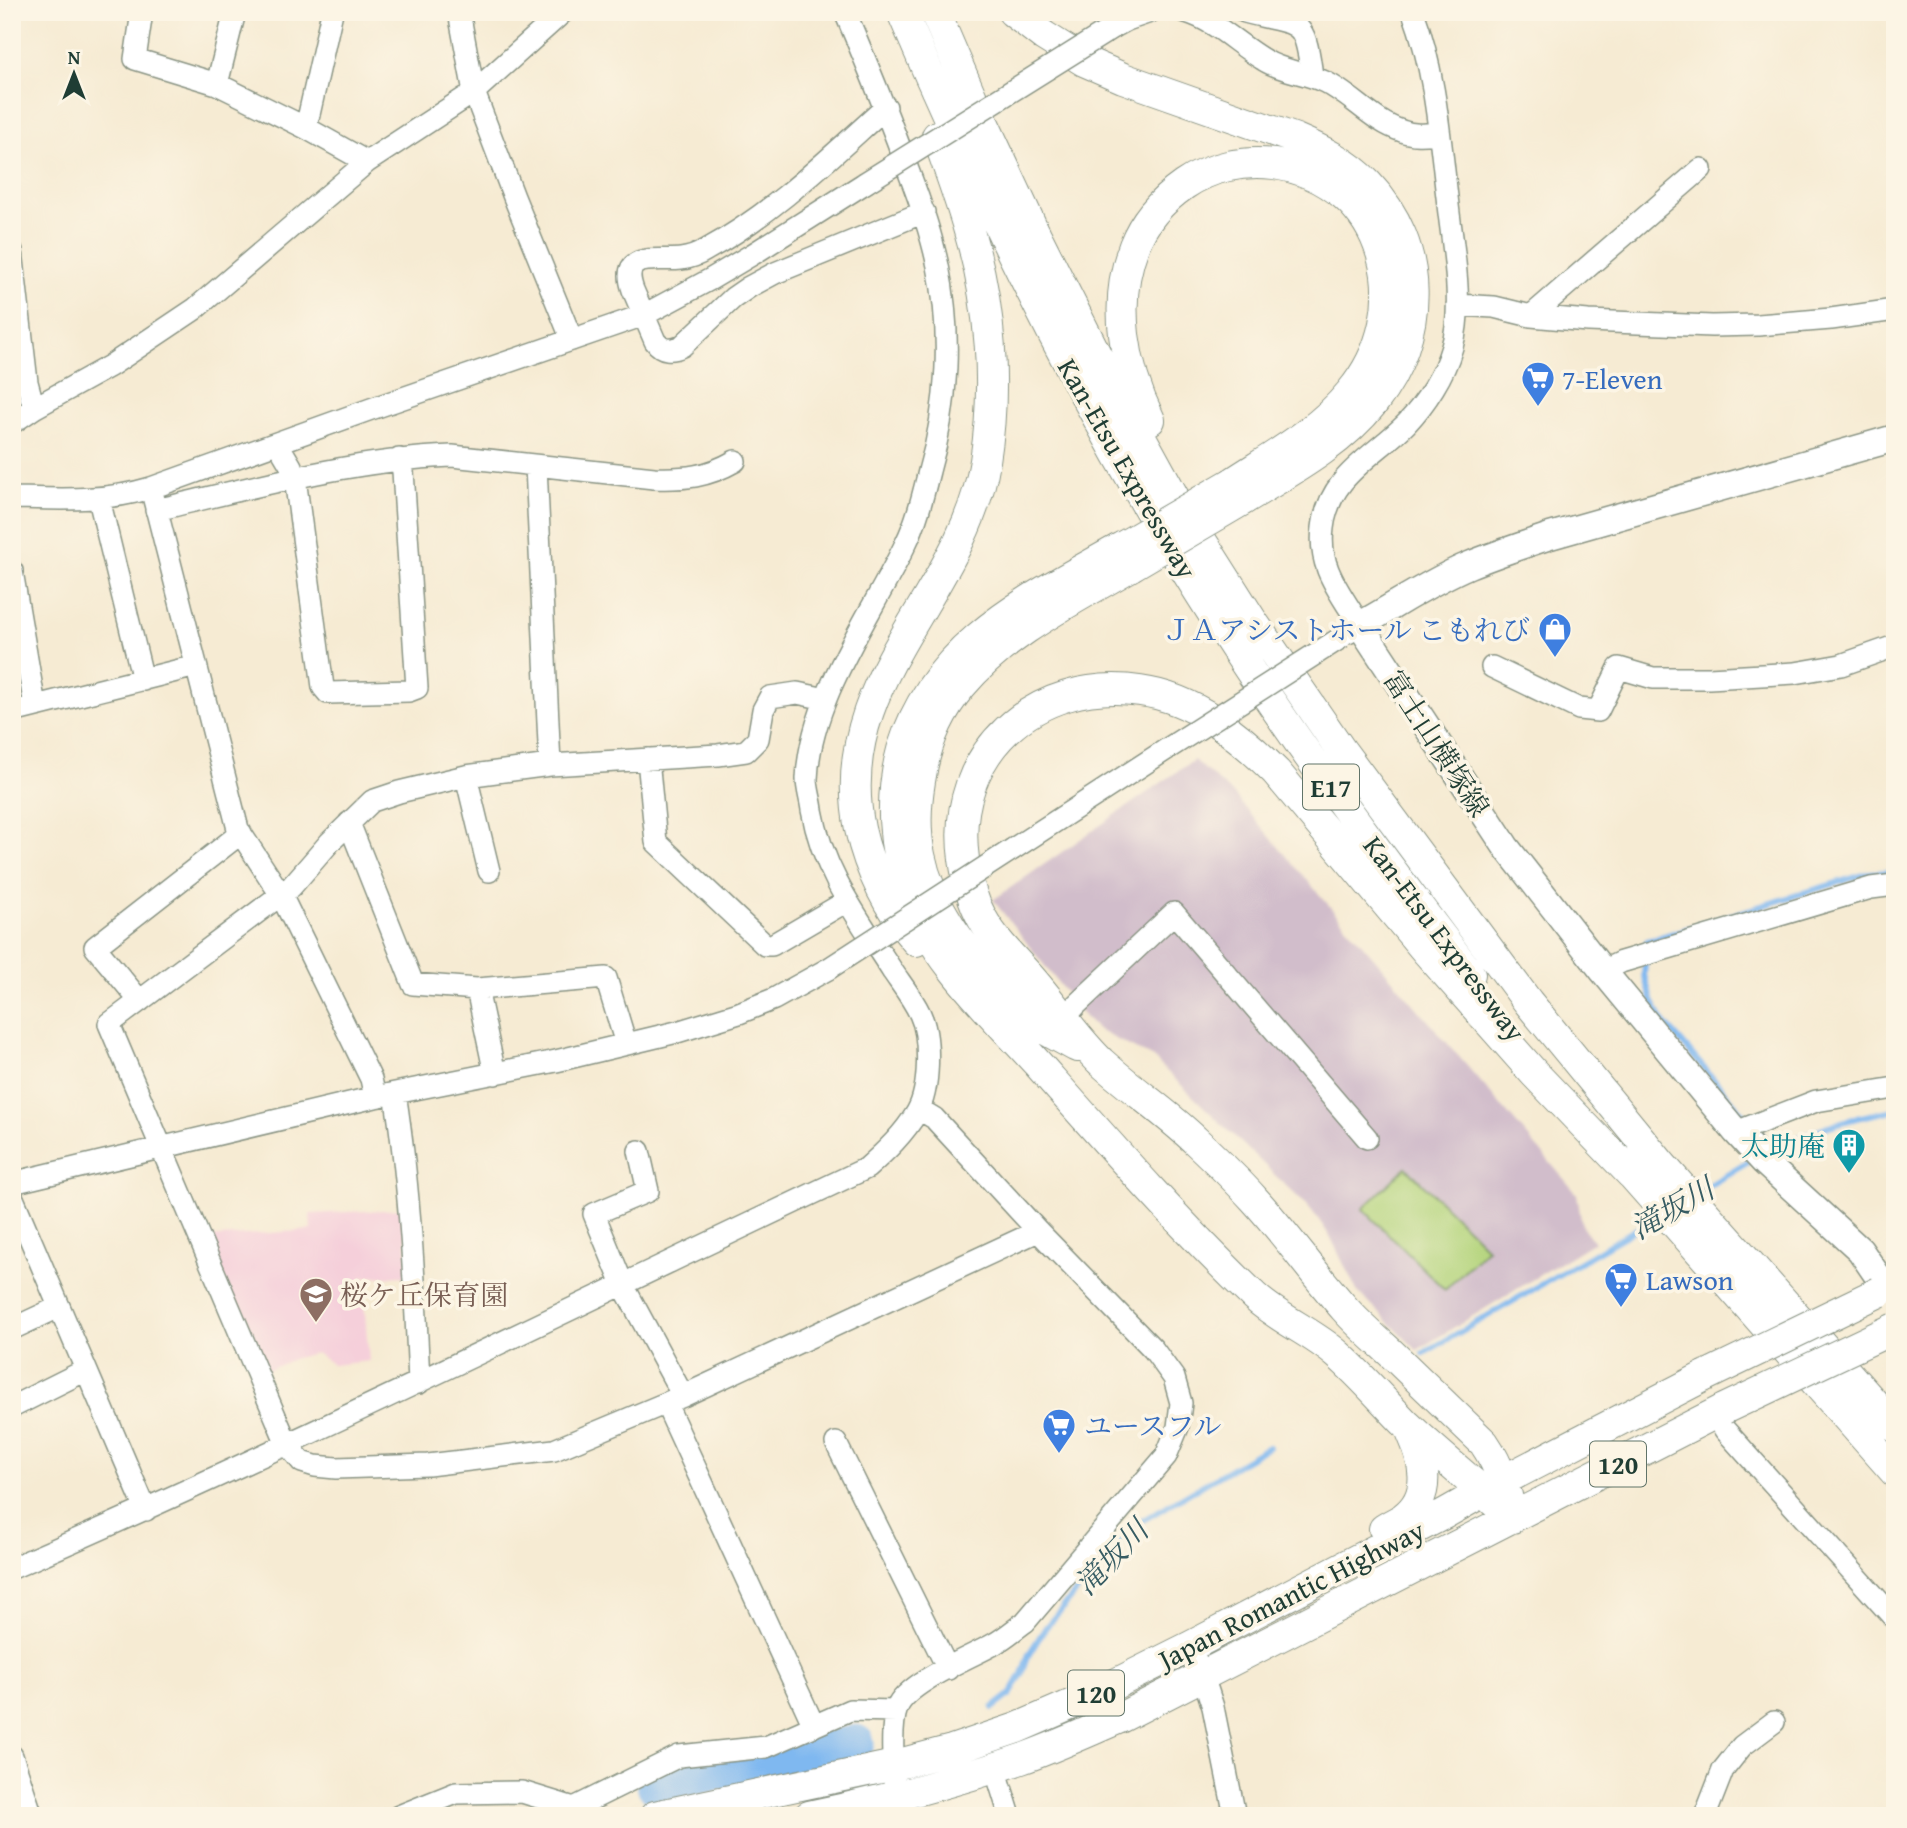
<svg xmlns="http://www.w3.org/2000/svg" width="1907" height="1828" font-family="'Gentium Book Plus','Noto Serif JP',serif">
  <rect width="100%" height="100%" fill="#fcf5e5"/>
  <filter id="ink" filterUnits="userSpaceOnUse"><feTurbulence type="fractalNoise" baseFrequency=".0143" numOctaves="2"/><feDisplacementMap in="SourceGraphic" scale="14" xChannelSelector="R" yChannelSelector="G"/><feConvolveMatrix kernelMatrix="1 2 1 2 8 2 1 2 1" color-interpolation-filters="sRGB"/></filter>
  <filter id="wash" filterUnits="userSpaceOnUse"><feTurbulence type="fractalNoise" baseFrequency=".00686" numOctaves="4" result="noise"/><feDisplacementMap in="SourceGraphic" scale="28" xChannelSelector="R" yChannelSelector="G"/><feGaussianBlur stdDeviation="1.57" result="paint"/><feColorMatrix in="noise" values="0 0 0 0 0 0 0 0 0 0 0 0 0 0 0 0 0 1.4 0 .05"/><feComposite in="paint" operator="in"/></filter>
  <g filter="url(#wash)">
    <rect width="100%" height="100%" fill="#f6ebd3"/>
    <!-- built -->
    <path fill="#f5cfda" d="M403,1209L409,1276L362,1277L369,1361L333,1365L316,1353L295,1358L264,1372L207,1238L311,1230L310,1214Z"/>
    <!-- industrial -->
    <path fill="#d1bdcb" d="M1194,760L1234,795L1577,1194L1582,1226L1594,1242L1417,1350L1357,1291L1331,1238L1317,1217L1305,1204L1153,1058L1100,1031L1085,1017L993,900Z"/>
    <!-- green -->
    <path fill="#b4d47c" stroke="#6a8858" stroke-width="2" d="M1406,1167L1487,1248L1445,1290L1363,1209Z"/>
    <g fill="none" stroke-linecap="round" stroke-linejoin="round">
      <!-- stream -->
      <path stroke="#7fb8f0" stroke-width="6" d="M1774,1149L1662,1020L1651,999L1644,975L1647,941L1869,873L1895,872
        M1765,1154C1809,1130 1845,1119 1895,1110
        M1698,1192L1752,1160
        M1424,1353L1659,1216
        M993,1708L1010,1695L1022,1674L1029,1654L1046,1627L1133,1526L1268,1447"/>
      <!-- river -->
      <path stroke="#7fb8f0" stroke-width="37" d="M655,1785L856,1743"/>
    </g>
  </g>
  <g filter="url(#ink)">
    <g fill="none" stroke-linecap="round" stroke-linejoin="round">
      <defs>
        <path id="minor" d="M142,12L135,59L217,84
          M235,12L217,84L306,128L367,162
          M459,12L474,92L514,197L572,340
          M1186,12C1216,21 1238,45 1264,60C1283,72 1305,72 1325,82C1352,95 1373,122 1402,131C1414,136 1427,134 1439,133
          M1245,12C1300,27 1304,14 1312,76
          M1114,27L1127,20L1150,12
          M886,107C829,158 774,213 706,250C698,255 690,258 681,259C658,262 619,250 633,290L655,341C662,351 672,351 682,346L733,298L749,287L775,273L924,212
          M306,128L332,12
          M12,251L27,382L34,408
          M1457,305L1494,307L1531,316L1588,321L1712,326L1758,325L1831,319L1895,310
          M1531,316L1701,169
          M12,423L34,408L110,366L195,309L367,162L474,92L563,12
          M278,444L291,466L295,478L323,687L328,693L409,691L417,688L403,471L399,459
          M536,466L550,765
          M151,488L238,829L281,895L371,1079L375,1097
          M12,498C59,499 105,502 151,488L371,409L644,315L711,279L753,254L865,183
          M99,499L143,680
          M156,510C254,487 351,460 452,456L654,478C685,479 707,477 735,461
          M12,571L35,706
          M1348,633L1360,625C1349,607 1336,590 1328,570C1323,557 1321,543 1323,528C1329,476 1372,458 1406,424C1426,403 1444,375 1452,347C1464,304 1453,249 1448,205C1440,141 1436,73 1413,12
          M1492,667L1579,709L1598,711L1619,668L1653,678H1709L1795,673L1841,665L1895,646
          M826,699L797,693L770,697L763,710L758,739L746,751L718,755L550,765L466,776L399,792L372,801L330,842L291,887L109,1024L287,1444L302,1462L315,1466L336,1468L428,1465L554,1450L683,1396L1038,1231
          M12,712L196,666
          M648,759L656,842L765,945H772L847,901
          M466,776L489,871
          M349,823L413,984L477,989L606,978L626,1044
          M1013,849L1167,749
          M1603,971L1621,962L1871,888L1895,885
          M477,989L495,1074
          M140,1001L95,947L241,833
          M1055,1029L1076,1005L1174,913L1367,1138
          M395,1093C410,1189 415,1286 419,1383
          M1736,1132L1816,1101L1895,1088
          M639,1151L648,1191L594,1214L623,1285L683,1396
          M12,1183L375,1097L556,1061L677,1032L739,1013L774,999L828,969
          M12,1196L146,1510
          M12,1329L59,1307
          M666,1404L814,1726
          M12,1407L86,1370
          M1715,1414L1725,1430L1895,1619
          M836,1443L948,1669
          M12,1568C301,1443 582,1302 867,1168C886,1151 904,1134 917,1112C930,1090 931,1037 920,1014C913,999 902,985 893,972C859,919 823,873 812,810C811,800 807,789 807,779C810,697 872,615 906,543C917,521 923,495 929,471C948,406 952,333 938,266C931,233 920,201 908,170C889,116 867,64 845,12
          M1199,1664L1213,1707L1235,1816
          M12,1756L32,1816
          M995,1768L1010,1816
          M574,1808L679,1756L766,1747L850,1710L896,1711
          M399,1816L456,1793L522,1792L574,1808L575,1816
          M896,1816C896,1789 888,1731 897,1708C906,1683 971,1657 994,1644C1005,1638 1015,1629 1025,1622L1166,1456L1178,1427L1181,1403L1174,1378L1153,1349L1038,1231L934,1118L919,1109
          M1705,1816L1723,1770L1742,1746L1774,1722"/>
        <path id="major" d="M1889,1287L1877,1275L1860,1250L1764,1162L1736,1132L1603,971L1506,847L1360,625C1396,605 1431,581 1469,565C1496,554 1523,545 1550,536L1895,438"/>
        <path id="highway" d="M902,12C975,183 1056,350 1150,511C1244,673 1356,825 1470,974
          M935,12L972,98L1033,229L1104,370L1175,499L1253,622L1341,750L1528,1002L1661,1164L1895,1427
          M1013,12L1044,36L1084,61L1123,78L1296,139C1322,150 1348,163 1368,184C1427,246 1426,336 1374,402C1339,446 1289,472 1243,500
          M1150,420C1124,367 1112,303 1134,246C1144,220 1161,201 1184,185C1210,167 1243,160 1274,164C1389,181 1420,310 1350,393C1318,432 1273,456 1232,483
          M1120,548C1029,600 935,642 902,750C889,796 892,850 909,894C935,961 990,1011 1037,1063C1108,1143 1178,1223 1255,1297C1279,1319 1312,1332 1337,1354C1362,1376 1384,1402 1407,1425C1441,1457 1478,1486 1512,1518
          M916,941C889,910 869,870 860,829C830,679 963,597 985,461C997,386 991,305 969,231C960,199 948,167 937,136
          M1077,1047C1059,1037 1038,1027 1023,1013C1014,1005 1006,995 998,986C963,948 930,906 920,855C915,831 916,805 920,781C925,746 939,712 962,685C1007,632 1072,601 1131,566
          M1619,1160L1895,1472
          M1512,1518C1506,1488 1501,1468 1484,1443C1454,1414 1424,1385 1394,1356C1378,1341 1360,1326 1345,1309C1313,1273 1286,1234 1254,1199C1236,1179 1216,1160 1197,1142C1167,1113 1132,1090 1101,1062C1074,1036 1054,1004 1029,976C1013,958 994,940 982,918C972,900 967,880 964,859C949,753 1036,676 1140,691C1194,698 1239,735 1276,772L1427,952L1534,1073L1631,1174
          M1384,1529C1390,1525 1397,1522 1403,1518C1434,1496 1424,1460 1411,1431
          M655,1816L895,1765L952,1750L1017,1728L1091,1696L1191,1646L1444,1514L1504,1480L1705,1376
          M809,1816C881,1801 952,1783 1021,1759C1055,1747 1087,1732 1120,1718L1724,1409"/>
      </defs>
      <!-- minor casing -->
      <use href="#minor" stroke="#8a9484" stroke-width="24"/>
      <!-- major casing -->
      <use href="#major" stroke="#8a9484" stroke-width="29"/>
      <!-- highway casing -->
      <use href="#highway" stroke="#8a9484" stroke-width="32"/>
      <!-- minor -->
      <use href="#minor" stroke="#fff" stroke-width="21"/>
      <!-- major -->
      <use href="#major" stroke="#fff" stroke-width="26"/>
      <!-- highway -->
      <use href="#highway" stroke="#fff" stroke-width="30"/>
      <defs>
        <path id="minor-bridge" d="M865,183L1114,27
          M1167,749L1342,637
          M828,969L1013,849"/>
        <path id="highway-bridge" d="M1120,548L1232,483
          M1131,566L1243,500
          M1705,1376L1879,1292
          M1724,1409L1895,1328"/>
      </defs>
      <!-- minor-bridge casing -->
      <use href="#minor-bridge" stroke="#8a9484" stroke-width="24" stroke-linecap="butt"/>
      <!-- highway-bridge casing -->
      <use href="#highway-bridge" stroke="#8a9484" stroke-width="32" stroke-linecap="butt"/>
      <!-- minor-bridge -->
      <use href="#minor-bridge" stroke="#fff" stroke-width="21"/>
      <!-- highway-bridge -->
      <use href="#highway-bridge" stroke="#fff" stroke-width="30"/>
    </g>
  </g>
  <!-- icons -->
  <defs>
    <symbol id="supermarket-pin" viewBox="-11 -11 22 30"><path d="M0 17L-7.5 6A9.5 9.5 0 1 1 7.5 6Z" fill="#3f7fe0" stroke="#fcf5e5"/><path d="M-6-5.5h2.5l.6 2H6L4.5 2H-2.5L-4.4-4H-6ZM-1.5 3.2a1.3 1.3 0 1 0 .1 0ZM3 3.2a1.3 1.3 0 1 0 .1 0Z" fill="#fff"/></symbol>
    <symbol id="shop-pin" viewBox="-11 -11 22 30"><path d="M0 17L-7.5 6A9.5 9.5 0 1 1 7.5 6Z" fill="#3f7fe0" stroke="#fcf5e5"/><path d="M-5-2.5h2.3a2.7 3.5 0 0 1 5.4 0H5L5.5 6h-11ZM-1.5-2.5h3a1.5 2.3 0 0 0-3 0Z" fill="#fff"/></symbol>
    <symbol id="building-pin" viewBox="-11 -11 22 30"><path d="M0 17L-7.5 6A9.5 9.5 0 1 1 7.5 6Z" fill="#0f9aa8" stroke="#fcf5e5"/><path d="M-4-6H4V6H1V3H-1V6H-4ZM-2.5-4.3h1.7v1.8h-1.7ZM.8-4.3h1.7v1.8H.8ZM-2.5-1h1.7V.8h-1.7ZM.8-1h1.7V.8H.8Z" fill="#fff"/></symbol>
    <symbol id="school-pin" viewBox="-11 -11 22 30"><path d="M0 17L-7.5 6A9.5 9.5 0 1 1 7.5 6Z" fill="#8d6e63" stroke="#fcf5e5"/><path d="M0-5L7-2L0 1L-7-2ZM-4 1L0 2.5L4 1V4Q0 6-4 4Z" fill="#fff"/></symbol>
  </defs>
  <g fill-rule="evenodd">
    <use href="#supermarket-pin" x="1519" y="359" width="38" height="52"/>
    <use href="#shop-pin" x="1536" y="610" width="38" height="52"/>
    <use href="#building-pin" x="1830" y="1126" width="38" height="52"/>
    <use href="#supermarket-pin" x="1602" y="1260" width="38" height="52"/>
    <use href="#school-pin" x="297" y="1275" width="38" height="52"/>
    <use href="#supermarket-pin" x="1040" y="1406" width="38" height="52"/>
  </g>
  <g text-anchor="middle" dominant-baseline="central" stroke-width="7" stroke-linejoin="round" paint-order="stroke">
    <!-- shield labels -->
    <g fill="#fcf5e5" stroke="#617469" stroke-width="2">
      <rect x="1303" y="764.5" width="56" height="45" rx="5"/>
      <rect x="1590" y="1441.5" width="56" height="45" rx="5"/>
      <rect x="1068" y="1670.5" width="56" height="45" rx="5"/>
    </g>
    <g font-size="26" font-weight="bold" fill="#1f3d34">
      <text x="1331" y="787">E17</text>
      <text x="1618" y="1464">120</text>
      <text x="1096" y="1693">120</text>
    </g>
    <!-- shop labels -->
    <g font-size="28" fill="#366cbe" stroke="#fcf5e5" text-anchor="start">
      <text x="1562" y="378">7-Eleven</text>
      <text x="1530" y="629" text-anchor="end">ＪＡアシストホール こもれび</text>
      <text x="1646" y="1279">Lawson</text>
      <text x="1084" y="1425">ユースフル</text>
    </g>
    <!-- street labels -->
    <g font-size="28" fill="#1f3d34" stroke="#fcf5e5">
      <text transform="translate(1128 468) rotate(60)">Kan-Etsu Expressway</text>
      <text transform="translate(1437 743) rotate(57)">富士山横塚線</text>
      <text transform="translate(1445 938) rotate(53)">Kan-Etsu Expressway</text>
      <text transform="translate(1291 1594) rotate(-27)">Japan Romantic Highway</text>
    </g>
    <!-- culture labels -->
    <g font-size="28" fill="#0d838f" stroke="#fcf5e5" text-anchor="end">
      <text x="1825" y="1145">太助庵</text>
    </g>
    <!-- education labels -->
    <g font-size="28" fill="#785e54" stroke="#fcf5e5" text-anchor="start">
      <text x="340" y="1294">桜ケ丘保育園</text>
    </g>
    <!-- water labels -->
    <g font-size="30" font-style="italic" fill="#375c63" stroke="#fcf5e5">
      <text transform="translate(1672 1208) rotate(-30)">滝坂川</text>
      <text transform="translate(1111 1557) rotate(-46)">滝坂川</text>
    </g>
  </g>
  <!-- margin -->
  <rect width="1907" height="1828" fill="none" stroke="#fcf5e5" stroke-width="42"/>
  <!-- north arrow -->
  <g transform="translate(74 74)" stroke="#fcf5e5" stroke-width="5" paint-order="stroke">
  <path d="M0-5L12 26L0 18L-12 26Z" fill="#1f3d34"/>
  <text y="-10" font-size="19" font-weight="bold" text-anchor="middle" fill="#1f3d34">N</text>
  </g>
</svg>
